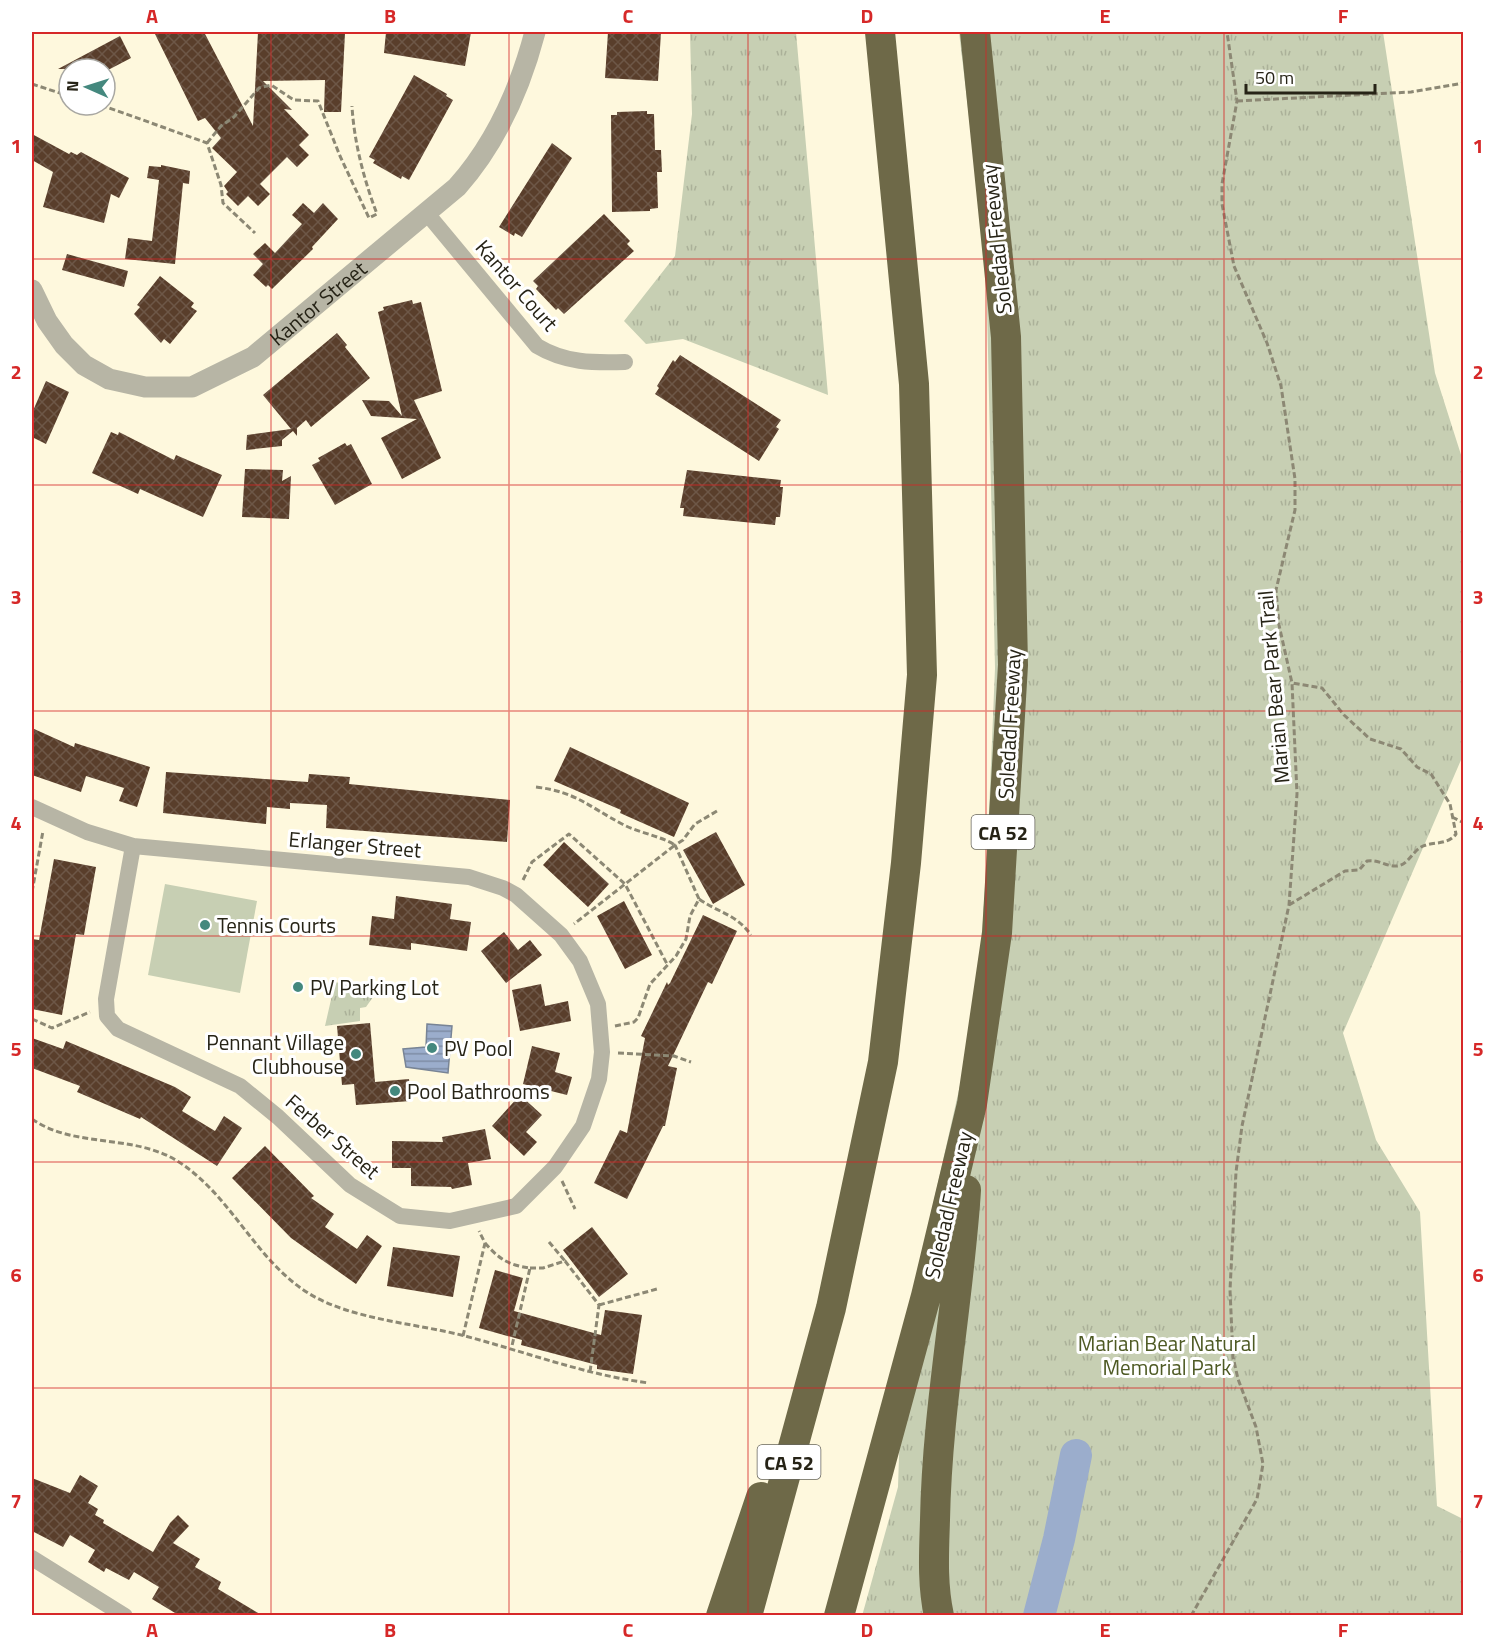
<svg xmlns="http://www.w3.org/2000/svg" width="1495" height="1647" font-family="'Titillium Web',sans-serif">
  <defs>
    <pattern id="grass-tufts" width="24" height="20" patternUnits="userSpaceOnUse" patternTransform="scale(1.5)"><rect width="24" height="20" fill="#c7cfb3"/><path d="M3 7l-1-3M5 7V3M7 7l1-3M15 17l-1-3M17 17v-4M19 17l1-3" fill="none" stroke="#abb199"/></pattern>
    <pattern id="water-rules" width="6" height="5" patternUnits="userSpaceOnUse" patternTransform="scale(1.5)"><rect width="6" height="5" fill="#9badcc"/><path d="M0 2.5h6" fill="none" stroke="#7e8ca5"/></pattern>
    <pattern id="building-cross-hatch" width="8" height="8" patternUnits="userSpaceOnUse" patternTransform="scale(1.5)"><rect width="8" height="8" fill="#593e2b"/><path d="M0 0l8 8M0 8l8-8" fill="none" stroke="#6d5747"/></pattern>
  </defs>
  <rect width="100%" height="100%" fill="#fef8dd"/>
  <!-- grass -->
  <path fill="url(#grass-tufts)" d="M690,32H796L828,395L683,339L646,344L624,321L675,256L692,114Z
    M959,32H1383L1435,373L1463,461L1464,753L1343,1033L1376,1140L1420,1212L1437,1506L1463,1519V1615L862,1616L898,1487L903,1337L963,1072L981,954L988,836L995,668L986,261Z
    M335,982L353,986L373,997L366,1007L360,1008V1021L325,1026Z"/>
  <!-- pitch -->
  <path fill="#c7cfb3" d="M165,884L257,901L240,993L148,975Z"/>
  <!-- water -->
  <path fill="url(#water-rules)" stroke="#788495" stroke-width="1.5" d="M427,1024L452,1026L448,1073L406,1067L403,1049L426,1047Z"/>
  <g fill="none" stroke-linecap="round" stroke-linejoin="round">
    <!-- river -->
    <path stroke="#9badcc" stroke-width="32" d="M1039,1616L1059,1539L1076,1455"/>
  </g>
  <!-- building -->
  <path fill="url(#building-cross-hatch)" d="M154,32H204L253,126L258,32L345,33L341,112H324L325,80L263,81L292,110L284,109L309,135L299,145L309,155L297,167L287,157L260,184L270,194L258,206L248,196L238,206L226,194L228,192L224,186L237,172L212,148L221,138L205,118L198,121Z
    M386,32H471L465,66L384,53Z
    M608,32H661L658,81L605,78Z
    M120,36L131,58L110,69H58Z
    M414,75L447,94L446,96L453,100L409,180L402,176L401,179L373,163L375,160L369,157Z
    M647,111V114H654L655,150H661L662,172H657L658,208L650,209V211L612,212L611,115H617V112Z
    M32,134L69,154L71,152L77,155L81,152L129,178L119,198L111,194L104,223L43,207L53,172L32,160Z
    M552,143L572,158L522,237L515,233L514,236L499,227Z
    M161,165L190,171L189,184L183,183L175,264L125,259L128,238L152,241L159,180L147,178L149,166L161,167Z
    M303,203L314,213L323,203L338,219L312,247L313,249L272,289L268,285L266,287L253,275L263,264L253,254L265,243L275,253L302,224L292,215Z
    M604,214L630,241L627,244L634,251L564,314L558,308L556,310L536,289L538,286L533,281Z
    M67,254L128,271L124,287L62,270Z
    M160,276L194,303L191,307L197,311L170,344L164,339L161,343L134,314L140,307L137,305Z
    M412,300L413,304L421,302L442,391L414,400L441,458L402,479L381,438L417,419L371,416L362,400L389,401L402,416L378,312L384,310L383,307Z
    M337,333L347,345L345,347L370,378L311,427L306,420L297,428V436L293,431L282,440V446L246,450L247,435L291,429L263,395Z
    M680,355L781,420L776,427L779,429L759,461L655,394L659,388L657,386L673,360L675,362Z
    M46,381L69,392L46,444L32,437V413Z
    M111,432L118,435L119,432L174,460L176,455L222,475L203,517L140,489L138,494L92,473Z
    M345,443L347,446L351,444L372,484L335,505L312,465L320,461L318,458Z
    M245,469L283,470L282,481L291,476L289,519L242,517Z
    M687,470L781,480L780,487H783L780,517H776L775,525L683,516L684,508H680Z
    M32,728L74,747L75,743L150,767L137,807L119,801L124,788L86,776L81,792L32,775Z
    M570,747L689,803L674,837L620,813L621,810L554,781Z
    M166,772L308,782L309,774L350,777L349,784L510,800L507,842L326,828L327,805L290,803V809L267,807L266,824L163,813Z
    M716,832L745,885L713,904L683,850Z
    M564,842L609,884L588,907L543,865Z
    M54,859L96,867L84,935L76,934L62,1015L32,1009V939L39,940Z
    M396,896L452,904L450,919L471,922L467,951L411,943V950L369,945L372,916L394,919Z
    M624,901L652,955L625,969L597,916Z
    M703,915L737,931L712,984L708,982L668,1066L677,1068L665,1126H663L627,1199L594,1183L620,1130L627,1133L645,1038L641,1036L667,982L668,985L670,983Z
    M504,932L518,950L530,940L542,955L506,983L481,951Z
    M541,984L545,1006L568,1001L571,1021L520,1031L512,990Z
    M370,1023L375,1082L409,1079L411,1101L356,1105L354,1084L342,1085L337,1026Z
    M32,1038L63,1049L66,1041L175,1087L191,1097L182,1111L215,1131L224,1116L242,1128L217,1166L141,1117L140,1119L77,1092L80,1086L32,1068Z
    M532,1046L560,1053L555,1072L572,1077L567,1095L523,1084Z
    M520,1095L542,1115L526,1132L537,1142L524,1156L492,1126Z
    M485,1129L491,1159L468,1163L472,1185L452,1189L451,1187L411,1186V1168H392V1141L443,1142L442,1137Z
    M265,1146L314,1196L311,1198L334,1214L325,1227L357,1249L367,1235L382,1246L356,1284L291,1238L232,1178Z
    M592,1227L628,1274L599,1297L563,1250Z
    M393,1247L460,1256L453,1297L387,1286Z
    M495,1270L523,1278L514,1311L601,1335L605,1310L642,1315L633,1374L597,1369V1365L521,1345L522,1340L479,1328Z
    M80,1475L98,1486L88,1503L98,1509L95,1515L104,1520L103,1523L153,1552L170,1523L178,1515L189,1526L173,1543L200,1559L195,1567L221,1582L218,1589L263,1616H180L152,1599L159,1587L134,1572L129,1580L106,1568L104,1572L88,1562L95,1550L70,1535L63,1547L32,1531V1478L70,1493Z"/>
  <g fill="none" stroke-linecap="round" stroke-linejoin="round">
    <!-- path -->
    <path stroke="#8c8874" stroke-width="3" stroke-dasharray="6 3" stroke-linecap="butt" d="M32,84L69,96
      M1237,101L1411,92L1464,83
      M101,105L207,143L221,185L223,203L255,233
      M207,143L221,126L234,117L259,88L271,85L294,100L318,101L340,156L369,218L377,214C364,180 354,142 352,106
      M536,787C576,792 588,806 622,824C639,833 658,835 675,845L574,924
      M1452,817L1464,823
      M523,880L532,862L569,834L625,884L667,964
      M32,892L43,831
      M699,899L675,845L683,840L695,824L717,811
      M1289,905L1345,871L1359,870L1367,861C1378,859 1385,866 1395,866C1407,867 1412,852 1421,847C1432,841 1447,846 1456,834L1450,804L1431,774L1417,767L1401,749L1370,739L1344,715L1322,688L1292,683
      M32,1019L52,1028L90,1012
      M615,1026L634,1022L638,1018L650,984L676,956L686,939L690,916L699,899C719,913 736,914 751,935
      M618,1053L674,1056L691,1062
      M32,1119C74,1148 129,1134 174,1159C230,1192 253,1258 308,1293C352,1320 415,1323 465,1336C526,1352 586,1375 649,1383
      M562,1181L575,1209
      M549,1242L565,1261
      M485,1243C499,1259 508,1265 530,1268L511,1350
      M530,1268H543L565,1261L599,1305L590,1372
      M599,1305L657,1289
      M463,1336L485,1243L479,1231
      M1191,1616L1257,1499L1263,1464L1256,1427L1238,1379L1233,1357L1230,1290L1236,1172L1242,1126L1289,905L1297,794L1292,683L1279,625L1276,590L1295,510V479L1281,386L1267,343L1234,266L1222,204V184L1237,101L1227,32"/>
    <!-- minor -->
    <path stroke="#b7b5a5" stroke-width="16" d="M425,211L537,346C565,363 593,363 625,362
      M32,807L87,832L133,846L469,877L503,888L516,895L561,935L580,961L598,1004L602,1052L599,1079L583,1126L555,1167L516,1206L450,1221L400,1216L350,1185L278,1117L240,1086L118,1029L107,1016L106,999L133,846
      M32,1558L125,1616"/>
    <!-- tertiary -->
    <path stroke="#b7b5a5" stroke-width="21" id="s1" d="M32,290L47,321L64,345L84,365L109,379L145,387H192L253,357L457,187C497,142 520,89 535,32"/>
    <!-- motorway -->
    <path stroke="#6e6948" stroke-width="30" d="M721,1616L761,1497
      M747,1616L831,1308L883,1062L906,863L922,675L914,384L880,32
      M839,1616L926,1296L972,1104L997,933L1013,665L1006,337L975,32
      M939,1616C932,1584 934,1552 935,1520C937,1409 959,1300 966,1190"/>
  </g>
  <!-- grid -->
  <path fill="none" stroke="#d62828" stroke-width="1.5" stroke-opacity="0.55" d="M271,32V1616M509,32V1616M748,32V1616M986,32V1616M1224,32V1616M32,259H1464M32,485H1464M32,711H1464M32,936H1464M32,1162H1464M32,1388H1464"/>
  <!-- markers -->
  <g fill="#44887e" stroke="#fff" stroke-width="2">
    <circle cx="205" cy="925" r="6"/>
    <circle cx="298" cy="987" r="6"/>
    <circle cx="432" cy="1048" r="6"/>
    <circle cx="356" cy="1054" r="6"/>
    <circle cx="395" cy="1091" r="6"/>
  </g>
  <g text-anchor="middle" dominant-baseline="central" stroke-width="6" stroke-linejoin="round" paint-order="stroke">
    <!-- shield labels -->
    <g fill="#fff" stroke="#67655c" stroke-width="1.5">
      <rect x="971.5" y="815" width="63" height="34" rx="4.5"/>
      <rect x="757.5" y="1445" width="63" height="34" rx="4.5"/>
    </g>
    <g font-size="20" font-weight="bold" fill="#262316">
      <text x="1003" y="832">CA 52</text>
      <text x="789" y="1462">CA 52</text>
    </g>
    <!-- street labels -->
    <g font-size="21" fill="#262316" stroke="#fff">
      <text transform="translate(996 239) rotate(-96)">Soledad Freeway</text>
      <text transform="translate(517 285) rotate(49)">Kantor Court</text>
      <text stroke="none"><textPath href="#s1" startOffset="357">Kantor Street</textPath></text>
      <text transform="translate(1273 687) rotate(-95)">Marian Bear Park Trail</text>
      <text transform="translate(1009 724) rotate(-87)">Soledad Freeway</text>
      <text transform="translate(355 844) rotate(5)">Erlanger Street</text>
      <text transform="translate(333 1136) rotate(41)">Ferber Street</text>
      <text transform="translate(948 1205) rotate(-77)">Soledad Freeway</text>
    </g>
    <!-- poi labels -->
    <g font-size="21" fill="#262316" stroke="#fff" text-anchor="start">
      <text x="217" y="925">Tennis Courts</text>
      <text x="310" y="987">PV Parking Lot</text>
      <text x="344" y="1042" text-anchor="end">Pennant Village<tspan x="344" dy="24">Clubhouse</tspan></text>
      <text x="444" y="1048">PV Pool</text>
      <text x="407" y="1091">Pool Bathrooms</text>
    </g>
    <!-- park labels -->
    <g font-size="21" fill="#4e5a24" stroke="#fff">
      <text x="1167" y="1343">Marian Bear Natural<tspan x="1167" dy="24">Memorial Park</tspan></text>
    </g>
  </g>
  <!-- border -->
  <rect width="1495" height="1647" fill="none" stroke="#ffffff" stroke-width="66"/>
  <!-- north arrow -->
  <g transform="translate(87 87) rotate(273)"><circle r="28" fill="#ffffff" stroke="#a8a7a2" stroke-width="1.5"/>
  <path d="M0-4.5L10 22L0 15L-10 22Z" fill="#44887e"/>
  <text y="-9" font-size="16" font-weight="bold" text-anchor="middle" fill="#262316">N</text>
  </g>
  <!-- scale -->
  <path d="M1246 84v9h129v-9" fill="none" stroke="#262316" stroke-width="3"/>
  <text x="1255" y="84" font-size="18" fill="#262316" stroke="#ffffff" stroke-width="4.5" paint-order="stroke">50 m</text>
  <rect x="33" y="33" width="1429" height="1581" fill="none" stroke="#d62828" stroke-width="2"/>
  <g font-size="20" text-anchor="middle" font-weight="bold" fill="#d62828">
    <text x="152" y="23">A</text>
    <text x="390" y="23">B</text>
    <text x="628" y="23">C</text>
    <text x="867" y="23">D</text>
    <text x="1105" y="23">E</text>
    <text x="1343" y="23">F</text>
    <text x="16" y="153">1</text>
    <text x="1478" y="153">1</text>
    <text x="16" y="379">2</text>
    <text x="1478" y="379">2</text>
    <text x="16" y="604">3</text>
    <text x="1478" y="604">3</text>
    <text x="16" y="830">4</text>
    <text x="1478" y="830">4</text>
    <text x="16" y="1056">5</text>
    <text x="1478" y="1056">5</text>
    <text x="16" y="1282">6</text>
    <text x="1478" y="1282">6</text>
    <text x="16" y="1508">7</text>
    <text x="1478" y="1508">7</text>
    <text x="152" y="1637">A</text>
    <text x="390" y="1637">B</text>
    <text x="628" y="1637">C</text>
    <text x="867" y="1637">D</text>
    <text x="1105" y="1637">E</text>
    <text x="1343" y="1637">F</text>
  </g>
</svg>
